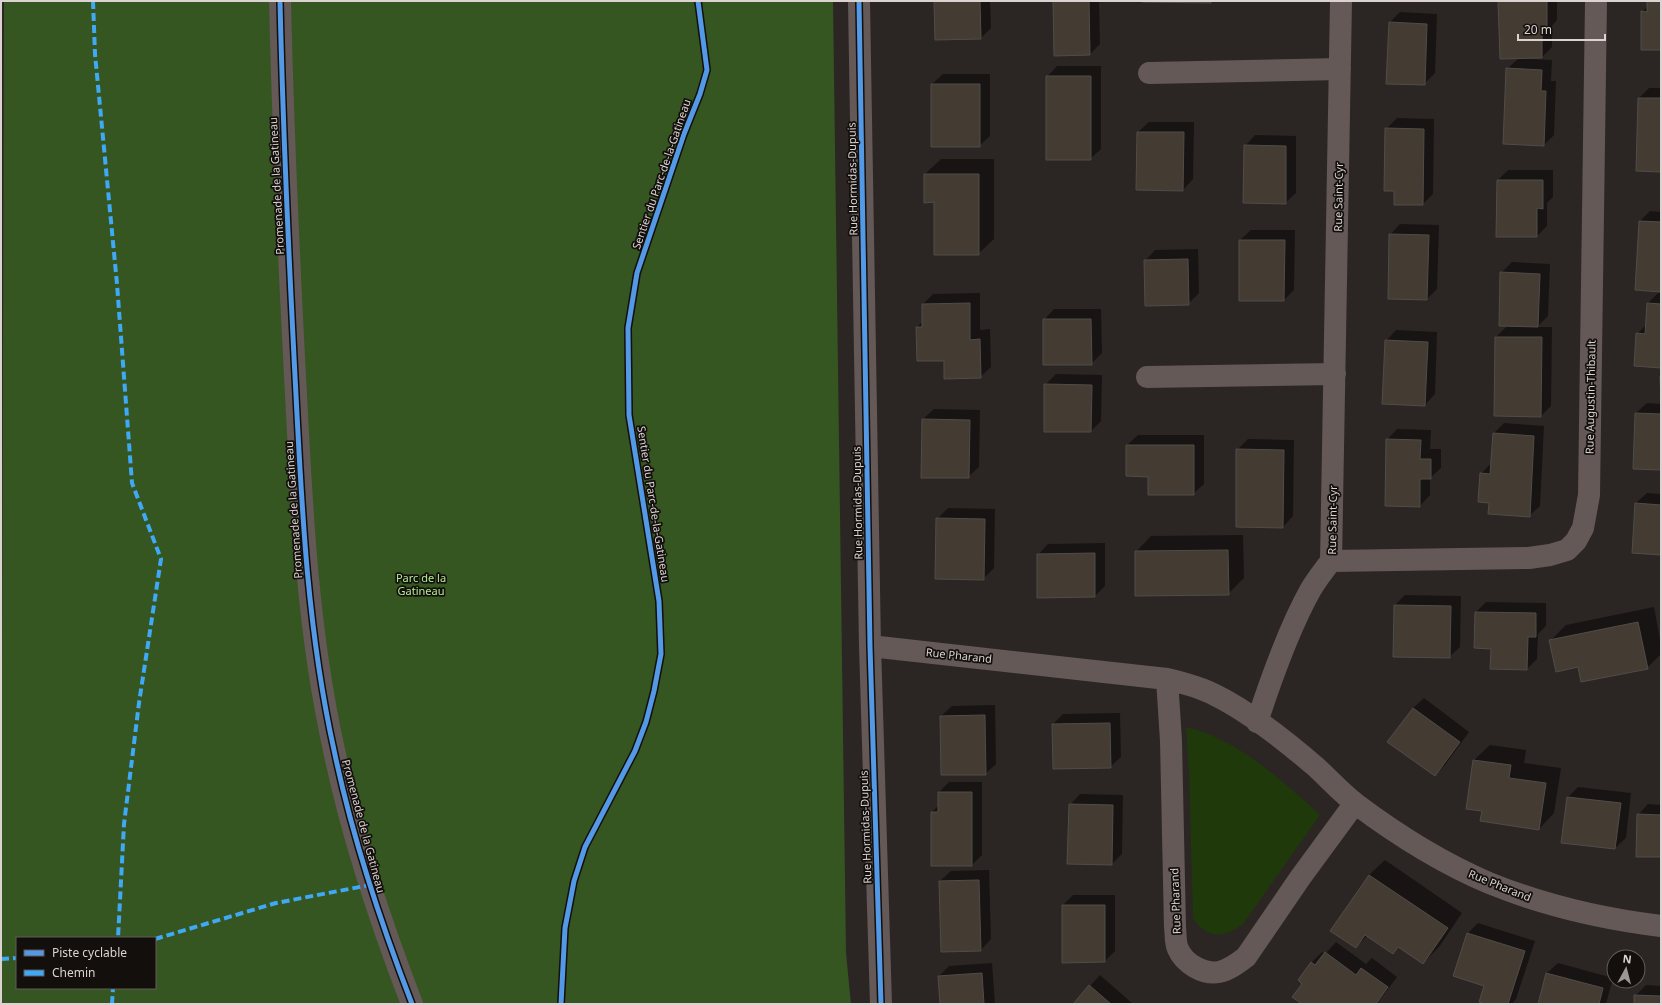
<svg xmlns="http://www.w3.org/2000/svg" width="1662" height="1005" font-family="'Noto Sans',sans-serif">
  <rect width="100%" height="100%" fill="#2b2624"/>
  <!-- green -->
  <path fill="#1f390b" d="M1186,727C1238,739 1281,780 1320,815L1243,924C1224,938 1207,940 1193,918L1189,771Z"/>
  <!-- forest -->
  <path fill="#355521" fill-rule="evenodd" d="M4,1H833L846,953L851,1004H1ZM17,938H155V988H17Z"/>
  <!-- shadow -->
  <path fill="#0007" d="M935,1H990L991,28L981,38Z
    M1054,1H1099L1100,44L1090,54L1055,55Z
    M1499,1H1557V20L1552,26V47L1542,57H1532V59L1552,60L1551,81H1556L1554,135L1544,145L1507,69L1519,58Z
    M1648,1H1661V49L1642,12L1648,6Z
    M1400,12L1437,14L1435,73L1424,84L1390,22Z
    M1057,66H1101V149L1090,159L1047,77Z
    M943,74H990V136L979,146L932,84Z
    M1649,88H1661V171L1639,98Z
    M1397,118L1434,119L1433,194L1423,204L1396,190L1386,129Z
    M1149,122H1194L1193,179L1183,190H1137L1138,132Z
    M1255,135L1296,136V193L1285,203L1245,146Z
    M941,159H994V239L978,254L935,201L925,174Z
    M1508,170H1553V197L1547,203V226L1537,236L1498,180Z
    M1650,211L1661,212V291L1640,221Z
    M1400,224L1439,225L1437,289L1427,299L1390,235Z
    M1251,230H1295L1294,290L1284,300L1240,240Z
    M1198,249L1199,293L1188,304L1145,261L1155,250Z
    M1512,262L1550,264L1548,316L1537,327H1552L1551,406L1541,416H1495L1496,337L1507,326L1501,273Z
    M980,293V330L990,329L991,367L980,377L945,360H918L917,327L923,321V304L933,294Z
    M1658,293H1661V367L1637,334L1647,324L1648,303Z
    M1054,309H1101L1102,353L1091,364L1044,320Z
    M1396,330L1437,332L1435,394L1425,405L1386,341Z
    M1056,374L1102,375L1101,421L1091,431L1045,385Z
    M1647,403L1661,404V469L1636,413Z
    M934,409L980,410L979,467L968,477L923,419Z
    M1504,423L1544,426L1540,506L1529,516L1490,502L1481,474L1491,463L1494,433Z
    M1397,429L1431,430L1430,449H1441V468L1430,478V495L1420,506L1387,440Z
    M1138,435H1204V484L1193,494L1149,476L1127,445Z
    M1248,439L1294,440L1293,516L1283,527L1237,450Z
    M1647,493L1661,494V554L1636,503Z
    M948,508L995,509L994,568L983,579L937,519Z
    M1243,535L1244,578L1228,594L1136,552L1151,536Z
    M1105,543V586L1095,596L1038,555L1048,544Z
    M1405,595L1461,596L1460,647L1449,657L1395,605Z
    M1486,602L1546,603V626L1538,634L1537,659L1527,669L1491,668L1492,648L1476,612Z
    M1654,607L1661,645V654L1647,668L1578,666L1551,640L1566,625Z
    M1424,698L1469,732L1445,765L1435,775L1413,708Z
    M995,705L996,764L985,774L941,716L952,706Z
    M1120,713L1121,757L1110,767L1053,724L1063,714Z
    M1490,745L1526,750L1524,763L1561,768L1554,813L1539,829L1483,811L1467,808L1474,760Z
    M949,782H982V855L972,865L932,812L939,805V792Z
    M1578,787L1631,793L1626,838L1615,848L1562,842L1568,797Z
    M1080,794L1123,795L1122,854L1112,864L1070,805Z
    M1648,804L1661,805V856L1638,815Z
    M1385,860L1462,913L1439,947L1423,963L1399,946L1393,953L1368,935L1356,947L1369,875Z
    M989,870L991,939L981,950L940,881L951,871Z
    M1073,895H1115V951L1105,961L1063,905Z
    M1478,923L1535,941L1516,999L1512,1004H1488L1485,985L1454,976L1468,933Z
    M1336,942L1366,964L1372,958L1397,977L1377,1004H1304L1303,983L1312,962L1322,952L1325,954Z
    M992,963L995,1004H941L939,976L949,966Z
    M1558,963L1613,978L1606,1004H1539L1547,973Z
    M1100,975L1133,1004H1074Z
    M1646,985L1661,986V1004H1635V996Z"/>
  <!-- building -->
  <path fill="#443c32" stroke="#4f4c49" d="M934,1H980L981,39L935,40Z
    M1053,1H1089L1090,55L1054,56Z
    M1142,1H1211V3L1142,2Z
    M1498,1H1547V32H1542V58L1500,59Z
    M1647,1H1661V50H1641V11L1647,12Z
    M1389,22L1427,24L1425,85L1386,84Z
    M1506,68L1542,70L1541,91H1546L1544,146L1503,144Z
    M1046,76H1091V160H1046Z
    M931,84H980V147H931Z
    M1638,98H1661V172L1636,171Z
    M1385,128L1424,129L1423,205H1394V191H1384Z
    M1137,132H1184L1183,191L1136,190Z
    M1244,145L1286,146V204L1243,203Z
    M924,174H979V255H934V202L924,203Z
    M1497,180H1543V209L1537,208V237H1496Z
    M1639,221L1661,222V292L1635,290Z
    M1389,234L1429,235L1427,300L1388,299Z
    M1239,240H1285L1284,301H1239Z
    M1188,259L1189,305L1145,306L1144,260Z
    M1500,272L1540,274L1538,327L1499,326Z
    M970,303V340L980,339L981,378L944,379V361H917L916,327H922V304Z
    M1647,303L1661,304V368L1634,366L1636,333L1645,334Z
    M1043,319H1091L1092,365H1043Z
    M1495,337H1542L1541,417L1494,416Z
    M1385,340L1428,342L1425,406L1382,404Z
    M1660,376H1661V406Z
    M1044,384L1092,385L1091,432H1044Z
    M1635,413L1661,414V470L1633,469Z
    M922,419L970,420L969,478H921Z
    M1493,433L1534,436L1530,517L1488,514L1489,503L1478,502L1480,473L1490,474Z
    M1386,439L1421,440L1420,459H1431V479H1420V507L1385,506Z
    M1126,445H1194V495H1148V477L1126,476Z
    M1236,449L1284,450L1283,528L1236,527Z
    M1635,503L1661,505V555L1632,553Z
    M936,518L985,519L984,580L935,579Z
    M1228,550L1229,595L1135,596V551Z
    M1095,553V597L1037,598V554Z
    M1394,605L1451,606L1450,658L1393,657Z
    M1475,612L1536,613V637H1528L1527,670L1490,669L1491,649L1474,648Z
    M1638,622L1648,669L1581,682L1578,667L1556,672L1549,640Z
    M1413,708L1460,742L1435,776L1387,742Z
    M985,715L986,775H941L940,716Z
    M1110,723L1111,768L1053,769L1052,724Z
    M1473,760L1511,765L1509,778L1546,783L1539,830L1480,821L1482,811L1466,809Z
    M938,792H972V866H931V812H938Z
    M1567,797L1621,803L1615,849L1561,843Z
    M1069,804L1113,805L1112,865L1067,864Z
    M1637,814L1661,815V857H1636Z
    M1369,875L1448,928L1423,964L1398,947L1393,954L1365,935L1356,948L1330,931Z
    M979,880L981,951L941,952L939,881Z
    M1062,905H1105V962L1062,963Z
    M1467,933L1525,951L1508,1004H1485L1479,1002L1484,986L1453,976Z
    M1325,952L1356,975L1361,968L1388,987L1376,1004H1302L1292,997L1302,984L1298,980L1311,962L1315,965Z
    M982,973L984,1004H940L938,976Z
    M1546,973L1603,988L1599,1004H1538Z
    M1089,985L1111,1004H1073Z
    M1634,995L1661,996V1004H1634Z"/>
  <g fill="none" stroke-linecap="round" stroke-linejoin="round">
    <!-- minor -->
    <path stroke="#645957" stroke-width="22" d="M280,1C283,132 289,263 296,395C302,514 308,633 334,750C352,837 380,921 412,1004
      M859,1L870,646L881,1004
      M1149,73L1340,69
      M1147,377L1335,374
      M1331,561L1529,558L1550,555L1567,550L1576,541L1583,528L1589,495L1596,1
      M870,646L1167,679C1184,683 1200,687 1215,695C1248,711 1288,743 1316,767C1329,779 1342,793 1356,804C1396,834 1442,863 1489,883C1543,905 1603,919 1661,926
      M1167,679L1171,741L1175,927C1176,934 1175,943 1178,949C1184,963 1203,975 1219,972C1229,970 1238,963 1246,957L1300,878L1355,803
      M1257,722C1271,679 1289,628 1311,589C1317,579 1324,570 1331,561L1341,1"/>
    <!-- quiet -->
    <path stroke="#3fa9f5" stroke-width="4" stroke-dasharray="8 4" stroke-linecap="butt" d="M93,1L95,54L117,284L132,483L161,559L139,703L124,824L118,938
      M155,939L276,903L370,885
      M1,959L17,958
      M112,1004L113,988"/>
    <defs>
      <path id="cycleway" d="M280,1C283,132 289,263 296,395C302,514 308,633 334,750C352,837 380,921 412,1004
        M859,1L870,646L881,1004
        M561,1004L565,928L574,881L585,847L635,751L646,722L654,691L661,654L659,601L629,415L628,328L637,273L684,134L700,94L707,70L698,1"/>
    </defs>
    <!-- cycleway casing -->
    <use href="#cycleway" stroke="#130f0d" stroke-width="8"/>
    <!-- cycleway -->
    <use href="#cycleway" stroke="#5399e6" stroke-width="5"/>
  </g>
  <g text-anchor="middle" dominant-baseline="central" stroke-width="3.5" stroke-linejoin="round" paint-order="stroke">
    <!-- street labels -->
    <g font-size="11" fill="#dad3d1" stroke="#130f0d">
      <text transform="translate(661 174) rotate(-71)">Sentier du Parc-de-la-Gatineau</text>
      <text transform="translate(852 179) rotate(-91)">Rue Hormidas-Dupuis</text>
      <text transform="translate(276 186) rotate(-93)">Promenade de la Gatineau</text>
      <text transform="translate(1338 197) rotate(-89)">Rue Saint-Cyr</text>
      <text transform="translate(1590 397) rotate(-89)">Rue Augustin-Thibault</text>
      <text transform="translate(857 503) rotate(-91)">Rue Hormidas-Dupuis</text>
      <text transform="translate(654 504) rotate(81)">Sentier du Parc-de-la-Gatineau</text>
      <text transform="translate(293 510) rotate(-94)">Promenade de la Gatineau</text>
      <text transform="translate(1332 520) rotate(-89)">Rue Saint-Cyr</text>
      <text transform="translate(959 655) rotate(6)">Rue Pharand</text>
      <text transform="translate(364 826) rotate(75)">Promenade de la Gatineau</text>
      <text transform="translate(865 827) rotate(-92)">Rue Hormidas-Dupuis</text>
      <text transform="translate(1500 885) rotate(22)">Rue Pharand</text>
      <text transform="translate(1175 901) rotate(-92)">Rue Pharand</text>
    </g>
    <!-- park labels -->
    <g font-size="11" fill="#b3eb95" stroke="#130f0d">
      <text x="421" y="577">Parc de la<tspan x="421" dy="13">Gatineau</tspan></text>
    </g>
  </g>
  <!-- border -->
  <rect width="1662" height="1005" fill="none" stroke="#dad3d1" stroke-width="4"/>
  <!-- legend -->
  <rect x="16" y="937" width="140" height="52" fill="#130f0d" stroke="#635d5b"/>
  <rect x="24" y="950" width="20" height="6" fill="#5399e6" stroke="#635d5b"/>
  <text x="52" y="957" font-size="12" fill="#dad3d1">Piste cyclable</text>
  <rect x="24" y="970" width="20" height="6" fill="#3fa9f5" stroke="#635d5b"/>
  <text x="52" y="977" font-size="12" fill="#dad3d1">Chemin</text>
  <!-- north arrow -->
  <g transform="translate(1626 969) rotate(7)"><circle r="19" fill="#130f0d" stroke="#635d5b"/>
  <path d="M0-3L7 15L0 10L-7 15Z" fill="#9d9694"/>
  <text y="-6" font-size="11" font-weight="bold" text-anchor="middle" fill="#dad3d1">N</text>
  </g>
  <!-- scale -->
  <path d="M1518 34v6h87v-6" fill="none" stroke="#dad3d1" stroke-width="2"/>
  <text x="1524" y="34" font-size="12" fill="#dad3d1" stroke="#130f0d" stroke-width="3" paint-order="stroke">20 m</text>
</svg>
